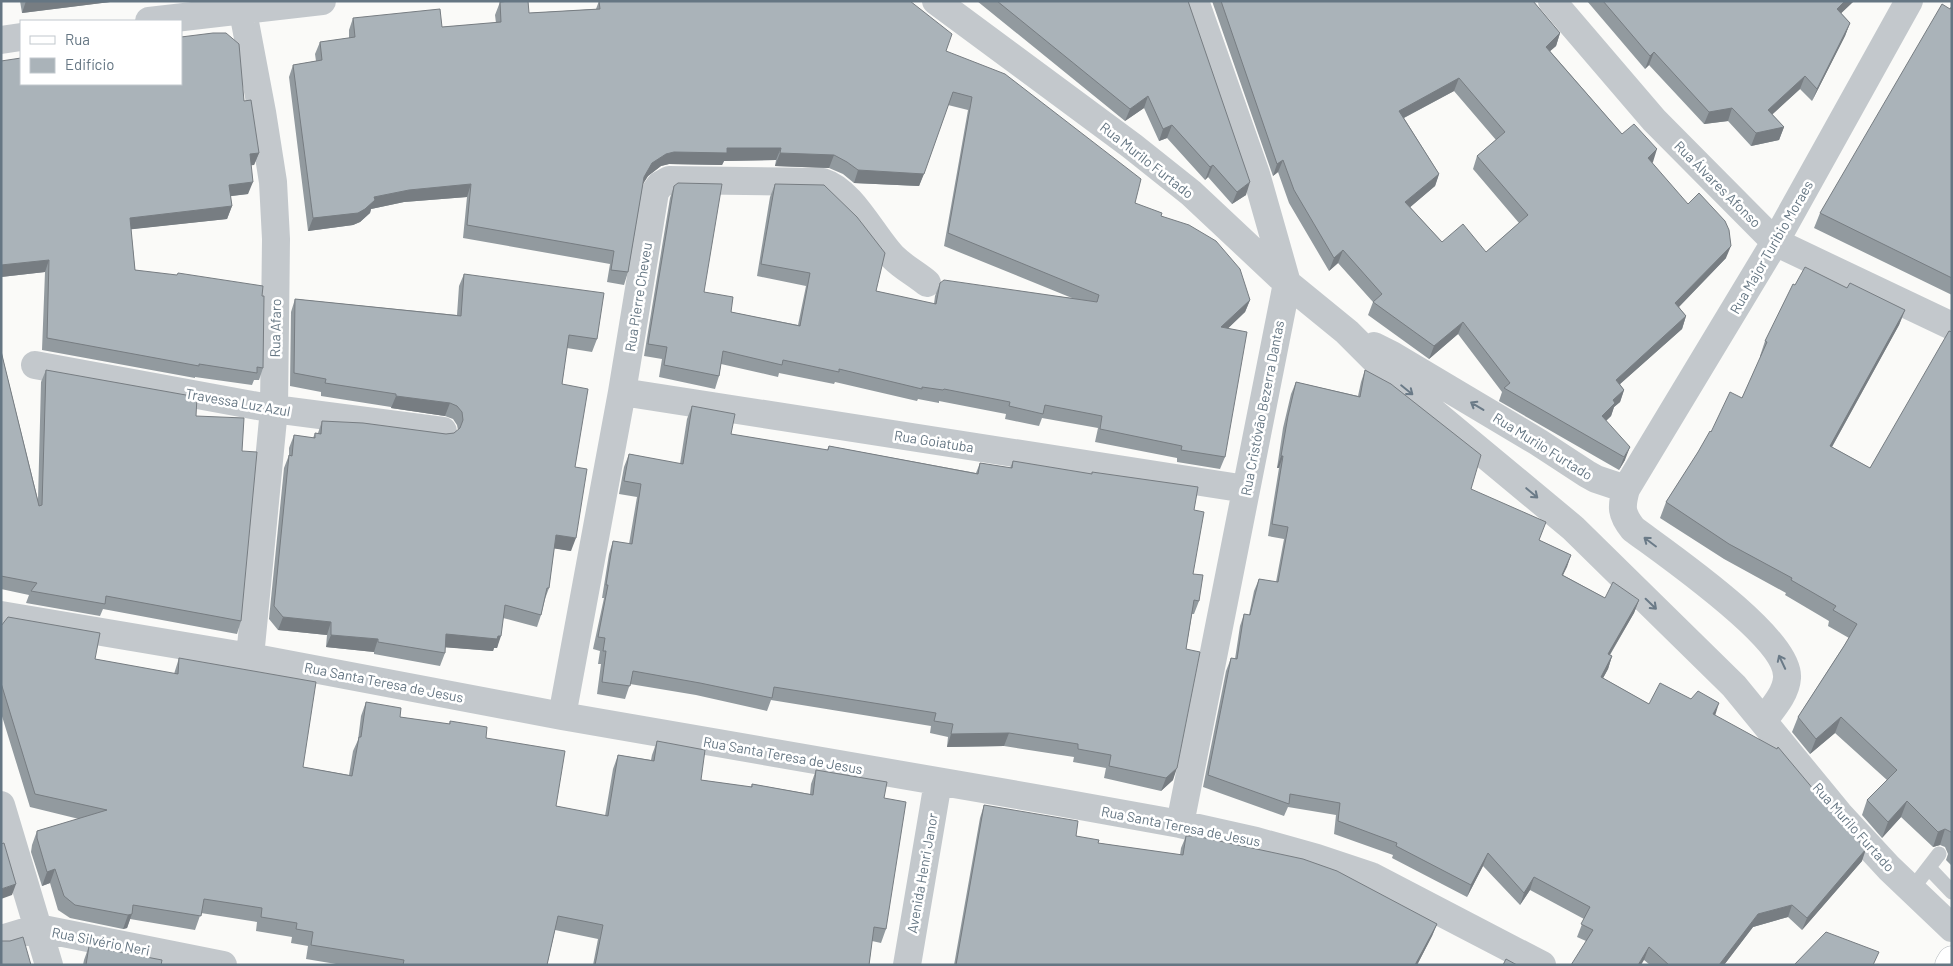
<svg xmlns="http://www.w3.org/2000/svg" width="1953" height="966" font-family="Barlow,sans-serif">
  <rect width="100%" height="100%" fill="#fafaf8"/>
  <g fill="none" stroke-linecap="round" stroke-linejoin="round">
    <defs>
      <path id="primary" d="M1949,965L1952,960"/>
    </defs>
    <!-- primary casing -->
    <use href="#primary" stroke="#b5babe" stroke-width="29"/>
    <!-- service -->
    <path stroke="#c3c8cc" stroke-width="15" d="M1929,868L1952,892
      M1912,889L1939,854"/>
    <!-- minor -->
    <path stroke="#c3c8cc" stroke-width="28" d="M241,1L262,112L273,182L276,239L274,409L250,657
      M936,1L1132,146L1191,193L1287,283L1347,332L1396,381L1573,528L1734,686L1839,814L1889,868L1952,928
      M1552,1L1654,120L1775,242L1952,326
      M149,21L322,1
      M1,40L21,37
      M1374,346L1392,355L1538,442L1587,474L1596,479L1626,489
      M35,365L274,409L443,431
      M622,392L1246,489
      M1,615L250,657L562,716L1058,802L1180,824L1256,841L1317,858L1371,876L1542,965
      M562,716L622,392L655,192L660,185L669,180L823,182C852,191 872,235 893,257C903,267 916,274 927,283
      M1763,721C1772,709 1786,694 1787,678C1790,638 1665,553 1633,529C1621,514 1621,507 1626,489L1775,242L1909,1
      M1,805L49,965
      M1180,824L1287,283L1256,174L1195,1
      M1,939L38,928L223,965
      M907,965L938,782"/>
    <!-- primary -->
    <use href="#primary" stroke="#fff" stroke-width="28"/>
  </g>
  <!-- wall -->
  <path fill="#929a9f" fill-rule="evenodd" d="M20,1H118L22,13Z
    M599,1H910L946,51L1135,203L1161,216L1250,300L1245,312L1228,328L1225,457L1220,469L1177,462V458L1095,442L1098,428L1042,418L1039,426L1005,419L1006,414L939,401V403L918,399L917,401L835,382L834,384L779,373L778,377L721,364L719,376L715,389L659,377L662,359L644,356L670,198L674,186L704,292L731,312L798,325L806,286L757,276L770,197L775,184L876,291L934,304L935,296L940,283L1072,298L944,246L968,110L948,105L919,186L854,183L843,174L829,168L775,166L776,160L724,161L722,165L669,164L661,166L648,176L643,183L628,272L624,285L607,282L610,264L463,238L467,197L404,202L371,209L370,213L360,222L353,225L308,231L289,77L293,65L316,61L315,54L320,42L349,38V30L353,18L442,27L496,23L495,15L500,2L529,13L596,9Z
    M977,1H1188L1246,195L1232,204L1208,177L1205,180L1167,138L1159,141L1144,108L1125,121Z
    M1212,1H1533L1560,33L1556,46L1550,51L1622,134L1653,162L1652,163L1726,258L1679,307L1686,316L1682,329L1620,384L1624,390L1620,402L1614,407L1611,416L1606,421L1625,460L1619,470L1499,401L1502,392L1458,334L1429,359L1368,315L1373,302L1338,263L1329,271L1289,203L1278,172L1273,176ZM1454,91L1496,140L1477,156L1473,169L1519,223L1486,252L1442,242L1410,207L1435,186L1439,174L1404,118Z
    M1587,1H1854L1841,13L1850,23L1845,36L1812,101L1800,89L1772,114L1784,127L1779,140L1751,146L1728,121L1704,124L1649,65L1645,69Z
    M1952,6V295L1814,228L1820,213Z
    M1,61L21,84L244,101L259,153L254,165H251L248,194L230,196L232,206L227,219L131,229L135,270L262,296L263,368L259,380H254L252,385L195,377V378L42,350L45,272L1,277Z
    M464,274L597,339L592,352L567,348L562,384L575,467L571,551L554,548L549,588L545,599L541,615L537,627L503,618L497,648H494L493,651L445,647V653L440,666L374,654V652L326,647L327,635L278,630L269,619L284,468L289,455V448L294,435L313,438L315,433H318L322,421L446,434L454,433L458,430L457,425L453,419L445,416L391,408V407L321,396V392L290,386L291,312L295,299L457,315L459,286Z
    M1795,285L1847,288L1905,310L1899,325L1832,447L1870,468L1952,332V866L1946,860L1948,854L1945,847L1940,845L1933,847L1901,817L1882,838L1862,815L1867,800L1887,780L1835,733L1810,754L1792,732L1798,717L1849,638L1828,626L1829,621L1785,595L1786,593L1724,559L1660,518L1666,502L1711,432L1742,398L1761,356H1760L1765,341Z
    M1,351L38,500L41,382L46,370L196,416L242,451L241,621L237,634L103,609L100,616L26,603L29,595L1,589Z
    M1365,370L1471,489L1539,540L1571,555L1563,575L1605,598L1639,600L1634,613L1610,655L1612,656L1608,669L1603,678L1649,704L1715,716L1862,861L1802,930L1788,917L1753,927L1724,965H1650L1644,960L1586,941L1577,937L1584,919L1530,890L1520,905L1483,866L1467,897L1392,858L1393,855L1334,834L1336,815L1288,807L1284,816L1203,787L1226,671L1231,658L1235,659L1240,626L1244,614L1249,615L1254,591L1259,579L1276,582L1284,539L1268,536L1279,468H1277L1283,428L1291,394L1296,382L1358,396L1361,382Z
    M692,406L731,434L827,450L829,446L976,473L980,463L1010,468L1013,461L1194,510L1193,574L1199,601L1194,614H1192L1186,649L1173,780L1161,791L1104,778L1106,768L1073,762L1074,757L1004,746L947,747L948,737L930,733L931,726L771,700L767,711L696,695L630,684L625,699L597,694L601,664H598L600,651L593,649L604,598H602L609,554L613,541L629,544L637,497L619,494L624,467L629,454L680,464L687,419Z
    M1,626L95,659L174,674L179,658L303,767L349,775L353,751L358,740L361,716L366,702L400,717L449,724L450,721L486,738L556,806L605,816L613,769L618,755L651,760L652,755L657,741L701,780L751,787L752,784L810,794L811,784L816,770L884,798L886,929L881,943L872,941L869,965H593L598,939L555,930L547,965H342L306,959L308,946L291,943L292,937L256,931L257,922L201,913L195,930L130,919L127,928L123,929L70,918L58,910L50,883L42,886L31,852L32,845L37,831L79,819L30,807L1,713Z
    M984,805L1098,843L1180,855L1181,848L1186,836L1437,924L1432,936L1417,965H954L980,818Z
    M89,946L161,965H83L84,960Z"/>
  <!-- shaded-wall -->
  <path fill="#777d82" d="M26,1H118L22,13Z
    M1845,1H1854L1832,22L1837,9Z
    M1850,23L1845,36L1812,101L1817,89Z
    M1560,33L1556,46L1541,59L1546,47Z
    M1654,52L1649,65L1645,69L1650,56Z
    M1805,76L1800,89L1763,123L1768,110Z
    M1459,78L1454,91L1394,123L1399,111Z
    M1148,96L1144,108L1125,121L1130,109Z
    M1732,108L1728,121L1704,124L1709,112Z
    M1172,125L1167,138L1159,141L1163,129Z
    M1784,127L1779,140L1751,146L1756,133Z
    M727,148H781L776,160L724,161L722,165L669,164L661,166L648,176L640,189L644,177L652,163L666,154L674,152Z
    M1657,149L1653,162L1643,171L1648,158Z
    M259,153L254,165L245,166L250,154Z
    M780,153L834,155L829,168L775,166Z
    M1283,160L1278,172L1273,176L1277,164Z
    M1213,165L1208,177L1205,180L1210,167Z
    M858,170L924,174L919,186L854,183Z
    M1439,174L1435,186L1401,215L1405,202Z
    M253,182L248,194L224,197L229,185Z
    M1250,182L1246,195L1232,204L1237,192Z
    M471,184L467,197L404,202L371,209L370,213L360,222L353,225L308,231L313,218L374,197L409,190Z
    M232,206L227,219L125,230L130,218Z
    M1731,246L1726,258L1670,316L1675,303Z
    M1343,250L1338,263L1329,271L1334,258Z
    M49,260L45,272L1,277V265Z
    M1250,300L1245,312L1216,340L1221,327Z
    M1905,310L1899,325L1824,461L1830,446Z
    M1686,316L1682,329L1611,392L1616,380Z
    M1463,322L1458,334L1429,359L1434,346Z
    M1624,390L1620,402L1614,407L1611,416L1597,429L1602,416L1613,400Z
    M396,396L450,403L445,416L391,408Z
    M1630,447L1625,460L1619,470L1624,457Z
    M1281,456H1283L1279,468H1277Z
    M556,535L576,538L571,551L551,548Z
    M1571,555L1567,567L1557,587L1562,575Z
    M1639,600L1634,613L1603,666L1608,654Z
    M283,617L331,622L327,635L278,630Z
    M446,634L498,636H501L497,648H494L493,651L441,647Z
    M331,635L378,639L374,652L326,647Z
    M1612,656L1608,669L1597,689L1601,677Z
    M1719,703L1715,716L1713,714Z
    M1841,717L1835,733L1810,754L1816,739Z
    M1009,733L1004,746L947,747L951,734Z
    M1177,768L1173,780L1161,791L1166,778Z
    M1907,801L1901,817L1882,838L1888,822Z
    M1945,829L1940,845L1933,847L1938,832Z
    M1866,849L1862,861L1802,930L1807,918Z
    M1488,853L1483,866L1467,897L1471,885Z
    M55,869L50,883L42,886L47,872Z
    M1534,877L1530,890L1520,905L1524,893Z
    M16,884L12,895L1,899V889Z
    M1792,905L1788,917L1753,927L1724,965H1719L1758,914Z
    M132,914L127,928L123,929L128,915Z
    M1437,924L1432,936L1417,965H1415Z
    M1649,947L1644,960L1641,965H1638Z"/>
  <!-- building -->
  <path fill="#aab3b9" stroke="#777d82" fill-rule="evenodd" d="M510,1H528L529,13L600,9L599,1H910L952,34L946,51L1005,74L1141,179L1135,203L1162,213L1161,216L1189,225L1216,241L1240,269L1250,300L1221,327L1247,332L1225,457L1181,450L1182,446L1100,429L1102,416L1045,405L1043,414L1009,406L1010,402L944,389L943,390L922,387V389L839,369V372L783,360L782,365L723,351L719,376L664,365L667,347L648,344L674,186L678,183L722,184L704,292L733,297L731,312L800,326L810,273L761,264L775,184L824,185L857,217L885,253L876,291L936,304L940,283L944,280L1097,302L1099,295L948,233L972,97L953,92L924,174L858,170L847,162L834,155L780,153L781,148H727V153L674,152L666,154L652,163L644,177L628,272L611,270L614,251L467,225L471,184L409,190L374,197L375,200L365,209L358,213L313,218L293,65L322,60L320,42L355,37L353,18L440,9L442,27L501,22L500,2Z
    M997,1H1188L1250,182L1237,192L1213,165L1210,167L1172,125L1163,129L1148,96L1130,109Z
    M1221,1H1533L1560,33L1546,47L1622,134L1634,124L1657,149L1648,158L1688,204L1699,193L1725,221L1729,230L1731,246L1675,303L1686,316L1616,380L1624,390L1613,400L1615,403L1602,416L1630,447L1624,457L1504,388L1510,383L1463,322L1434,346L1373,302L1382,294L1343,250L1334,258L1294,190L1283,160L1277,164ZM1459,78L1505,132L1477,156L1528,215L1486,252L1463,224L1442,242L1405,202L1439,174L1399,111Z
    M1603,1H1845L1837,9L1850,23L1817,89L1805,76L1768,110L1784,127L1756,133L1732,108L1709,112L1654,52L1650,56Z
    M1942,4L1950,9L1952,6V278L1820,213Z
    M213,33H226L239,44L244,101L251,100L259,153L250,154L253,182L229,185L232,206L130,218L135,270L177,275L178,273L263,286L262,296H264L263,368L257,367V373L199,364V366L47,338L49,260L1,265V61L21,58V84H181V37Z
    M1805,267L1847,288L1850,283L1905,310L1830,446L1870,468L1949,331L1952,332V834L1951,832L1945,829L1938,832L1907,801L1888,822L1867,800L1897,770L1841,717L1816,739L1798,717L1844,646L1857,624L1833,610L1836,606L1791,580L1792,578L1729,544L1666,502L1698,452L1710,431L1711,432L1730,392L1742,398L1767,342L1765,341L1793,284L1795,285Z
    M464,274L604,293L597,339L569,335L562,384L588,389L575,467L587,469L576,538L556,535L549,588H547L541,615L505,605L501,636H498L497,639L446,634L445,653L378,642V639L331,635V622L283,617L274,606L289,455L292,456L294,435L315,438V433L321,434L322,421L363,423L446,434L454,433L460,428L463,420L462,412L457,406L450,403L396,396V394L325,383L326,379L294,373L295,299L461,316Z
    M1,351L39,506L42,505L46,370L197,397L196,416L244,418L242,451L257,452L241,621L106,596L105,604L31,591L37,583L1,576Z
    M1365,370L1391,384L1481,455L1471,489L1546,522L1539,540L1571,555L1562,575L1605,598L1613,582L1639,600L1608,654L1612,656L1601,677L1649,704L1660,683L1691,699L1698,691L1719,703L1713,714L1777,749L1778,747L1840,821L1843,826H1845L1866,849L1807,918L1792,905L1758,914L1719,965H1669L1649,947L1638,965H1571L1593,930L1581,924L1590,907L1534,877L1524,893L1488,853L1471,885L1396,846L1397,843L1338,821L1340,803L1290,794L1289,804L1208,775L1231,658L1237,659L1244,614L1250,615L1259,579L1278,582L1288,527L1272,524L1283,456H1281L1288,416L1296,382L1360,397Z
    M692,406L735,414L731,434L828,450L829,446L978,474L980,463L1012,468L1013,461L1092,474V472L1198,487L1194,510L1204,512L1193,574L1203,575L1199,601L1194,600L1186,649L1200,652L1177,768L1166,778L1109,766L1111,755L1078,749V744L1009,733L951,734L953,724L934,721L936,713L774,687L772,698L700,683L633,671L630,686L602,682L606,651H603L605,638L598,637L608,585H606L613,541L632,544L641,484L624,481L629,454L683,464Z
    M8,617L100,633L95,659L178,674L179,658L316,682L303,767L352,776L359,737H361L366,702L401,708L400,717L450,724V721L487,727L486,738L565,751L556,806L608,816L618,755L654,761L657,741L705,750L701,780L752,787V784L813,795L816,770L887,782L884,798L906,802L886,929L874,927L869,965H595L603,925L558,916L547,965H403L404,960L311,945L313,932L296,929L297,923L261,917L262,908L204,899L201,916L133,905L132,914L128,915L75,905L64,896L55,869L47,872L37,838V831L107,810L35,794L1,683V626Z
    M984,805L1078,821L1076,836L1099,840L1098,843L1183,855L1186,836H1196L1303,859L1337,871L1437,924L1415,965H956Z
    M4,843L16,884L1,889V844Z
    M1826,932L1879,952L1873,965H1794Z
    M23,937L31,965H1V941H10Z
    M89,946L162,960L161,965H86Z
    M1506,959L1517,965H1503Z"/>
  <!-- one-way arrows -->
  <defs><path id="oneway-shaft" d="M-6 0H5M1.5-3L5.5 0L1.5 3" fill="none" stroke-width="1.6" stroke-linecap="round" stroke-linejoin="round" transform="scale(1.25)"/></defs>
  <g stroke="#6a7a87">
    <use href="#oneway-shaft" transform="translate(1407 390) rotate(39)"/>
    <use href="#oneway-shaft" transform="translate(1477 406) rotate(-149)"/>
    <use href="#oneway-shaft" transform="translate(1532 493) rotate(40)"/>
    <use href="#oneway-shaft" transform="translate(1650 542) rotate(-143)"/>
    <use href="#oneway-shaft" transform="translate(1651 604) rotate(44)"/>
    <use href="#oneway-shaft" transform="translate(1782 662) rotate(-115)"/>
  </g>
  <g text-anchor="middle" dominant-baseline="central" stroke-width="5" stroke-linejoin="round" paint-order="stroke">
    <!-- street labels -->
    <g font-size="14" fill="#657683" stroke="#fff">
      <text transform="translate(1147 160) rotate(38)">Rua Murilo Furtado</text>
      <text transform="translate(1718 184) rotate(45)">Rua Álvares Afonso</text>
      <text transform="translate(1771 247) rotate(-60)">Rua Major Turibio Moraes</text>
      <text transform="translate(638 297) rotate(-81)">Rua Pierre Cheveu</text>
      <text transform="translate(275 328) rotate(-89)">Rua Afaro</text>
      <text transform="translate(238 402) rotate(10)">Travessa Luz Azul</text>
      <text transform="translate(1262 408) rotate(-79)">Rua Cristóvão Bezerra Dantas</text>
      <text transform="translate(934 441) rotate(9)">Rua Goiatuba</text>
      <text transform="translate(1543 446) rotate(32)">Rua Murilo Furtado</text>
      <text transform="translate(384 682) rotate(11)">Rua Santa Teresa de Jesus</text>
      <text transform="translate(783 755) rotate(10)">Rua Santa Teresa de Jesus</text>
      <text transform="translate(1181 826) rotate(11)">Rua Santa Teresa de Jesus</text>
      <text transform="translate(1854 827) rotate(48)">Rua Murilo Furtado</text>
      <text transform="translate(922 873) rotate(-80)">Avenida Henri Janor</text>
      <text transform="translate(101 941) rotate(11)">Rua Silvério Neri</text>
    </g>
  </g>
  <!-- border -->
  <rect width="1953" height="966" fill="none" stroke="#657683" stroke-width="5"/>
  <!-- legend -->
  <rect x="20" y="20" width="162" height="65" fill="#ffffff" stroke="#c1c8cd"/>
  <rect x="30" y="36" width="25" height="8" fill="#ffffff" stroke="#c1c8cd"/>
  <text x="65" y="45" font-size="15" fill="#657683">Rua</text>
  <rect x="30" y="58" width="25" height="15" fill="#aab3b9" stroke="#c1c8cd"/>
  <text x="65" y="70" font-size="15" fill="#657683">Edifício</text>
</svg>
